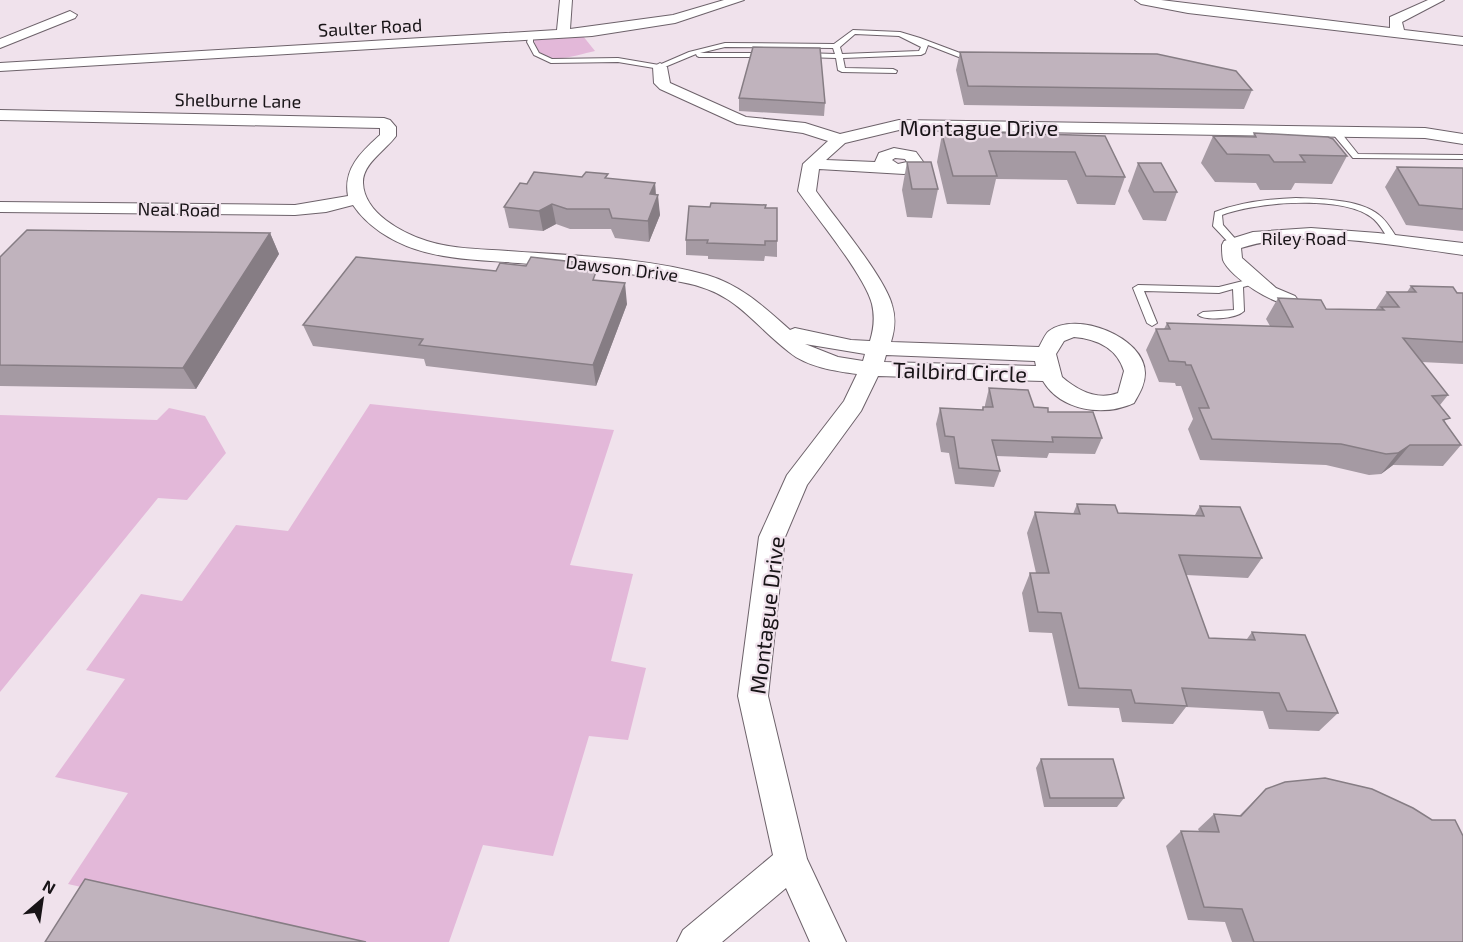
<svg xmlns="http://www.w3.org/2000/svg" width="1463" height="942" font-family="'Exo 2',sans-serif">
  <rect width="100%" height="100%" fill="#f0e2ec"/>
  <!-- green -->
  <path fill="#e3b8d9" d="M583,36L595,51C575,55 540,70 534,40Z
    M370,404L614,430L570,565L633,574L611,661L646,668L628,740L589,736L553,856L483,845L449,942H323L68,884L128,793L55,777L125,679L86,670L141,594L182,601L236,525L288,531Z
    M169,408L205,416L226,453L187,500L158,498L0,692V415L157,420Z"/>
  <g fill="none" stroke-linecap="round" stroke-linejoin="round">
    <defs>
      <path id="lane" d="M853,30L900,32L920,38L976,59L969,61L928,45L925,53L921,55L843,58L845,68L893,69L897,71L896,73L842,72L838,70L836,58L804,57L800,55L804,53L835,54L833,48L725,47L700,53H766L770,55L766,57H699L697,56L696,54L660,69L618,62L551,63L534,55L527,42L529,36H533V42L539,53L552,59L618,58L659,65L689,52L725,43L834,44ZM855,34L899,36L921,47L919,51L842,54L840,47Z
        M1332,129H1338L1358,154L1463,155V159L1356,158H1353L1332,133Z
        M1296,198C1320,199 1360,199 1379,215C1387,221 1393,232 1399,241L1394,244L1391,243C1385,235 1380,223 1371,217C1341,195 1256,202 1222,215L1223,225L1239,243L1234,246L1231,245L1213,226L1215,212C1241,202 1268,199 1296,198Z
        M1255,278L1258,279V283L1243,287L1244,311C1236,319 1206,321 1198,315L1203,312L1234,310L1233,289L1219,293L1144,291L1157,323L1152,326L1147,323L1133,288L1138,285L1219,287Z"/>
      <path id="street" d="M560,0H572L570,29L673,15L724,0H744L675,23L592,36L0,71V63L557,30Z
        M1135,0H1161L1390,28V17L1428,0H1444L1402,22L1404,30L1463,37V45L1188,13L1141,4Z
        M70,11L77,15L75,18L0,48V39Z
        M660,63L667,67L670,83L746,117L805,123L840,134L899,120L1425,128L1463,134V144L1425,138L899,130L845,143L826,160L875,162L879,153L894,148L916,152L924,163L919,170L904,174L819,169L816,191C835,218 884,276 892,305C896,318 895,329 891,342L1039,347C1042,342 1045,334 1049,331C1076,310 1145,337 1145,373C1145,385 1139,394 1134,403C1104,417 1061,411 1043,381L878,376L861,411L807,485L785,537L768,696L807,859L846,942H810L786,888L722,942H677L683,930L773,855L738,696L759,537L787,475L844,401L857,374C835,371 807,367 789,352C749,321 737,292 681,282C627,272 573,268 518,263C484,260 447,260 415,249C391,241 367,226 353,205L326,212L295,215L0,212V202L295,205L348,196C343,169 361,152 380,135V128L0,120V110L384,118L390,120L396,127V136C386,150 362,164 363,183C364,213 402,233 427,241C453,249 481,249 508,251C574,256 643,257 707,275C741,285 764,307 790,330L795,328L851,340L870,341C874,328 875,317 872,304C865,276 817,218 798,191L803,164L828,141L803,133L737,124L660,89L654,83L653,67ZM895,158L905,159L907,162L898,164L892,160ZM1074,337C1097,339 1117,348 1124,371L1118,393C1097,401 1077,390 1062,377L1056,354L1064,341ZM805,344L865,354L863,361L838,357ZM886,355L1035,361L1036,366L884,362Z
        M1311,228L1378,233L1463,243V255C1395,246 1307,227 1241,248L1242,258L1276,288L1295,296L1298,300L1295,304C1277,309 1229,276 1223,260C1222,255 1222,249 1222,245L1224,241L1253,232Z"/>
    </defs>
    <!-- lane casing -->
    <use href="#lane" stroke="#6d626a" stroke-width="2"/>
    <!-- street casing -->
    <use href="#street" stroke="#6d626a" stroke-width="2"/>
    <!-- lane -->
    <use href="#lane" fill="#fff" fill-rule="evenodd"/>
    <!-- street -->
    <use href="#street" fill="#fff" fill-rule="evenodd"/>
  </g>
  <!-- wall -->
  <path fill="#a59aa3" d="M960,52L1252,90L1244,109L964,105L956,70Z
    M739,98L825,103L824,116L739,111Z
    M981,132L1105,136L1125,177L1115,205L1077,204L1067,180L996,179L990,205L947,204L937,162L942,134L980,135Z
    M1254,133L1347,156L1332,184L1295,183L1291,190H1260L1256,183L1215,182L1201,163L1213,136L1253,137Z
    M907,162L938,189L932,218L907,217L902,190Z
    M1138,163L1177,192L1166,221L1143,220L1128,191Z
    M1397,167L1463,168V231L1406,225L1385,187Z
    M582,177L655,183L656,195L660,215L649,242L615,238L611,229H570L556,224L543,231L509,228L504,207L527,184Z
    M766,208L777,241V257L765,256L764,261L708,259V256L686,255V240Z
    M270,233L279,254L196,389L0,386V257Z
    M574,262L575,270L597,281L627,304L596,386L426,366L424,359L313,346L303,325L496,271L526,266Z
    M1411,286L1463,293V364L1421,362L1448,395L1440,405L1446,424L1461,445L1443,466L1393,465L1381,474L1369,475L1326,465L1200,460L1188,429L1193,419L1181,386H1176L1175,383L1159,382L1146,350L1156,329H1164L1167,323L1270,326L1266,319L1278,298L1326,309L1375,310L1387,292H1407Z
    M989,388L1034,407L1048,412L1102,438L1095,454L1049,453L1047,458L996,456L1000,471L994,487L955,484L949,453L941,452L936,424L940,408L982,410L983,407H985V405Z
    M1077,504L1118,513L1195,515L1200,506L1262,558L1248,578L1186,575L1209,638L1247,639L1252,632L1338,713L1319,731L1269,729L1263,711L1186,707L1173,724L1122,722L1119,708L1068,706L1052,633L1029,632L1022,593L1030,573H1036L1027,533L1035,512L1073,514Z
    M1041,759L1124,798L1117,807H1044L1036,768Z
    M1266,789L1463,942H1232L1225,922L1188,920L1166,846L1181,831H1199L1198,829L1214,814L1239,816Z"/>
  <!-- shaded-wall -->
  <path fill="#867d84" d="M655,183L656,200L658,195L660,215L649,242L648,221L650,194Z
    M552,204L556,224L543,231L539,211Z
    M270,233L279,254L196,389L183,368Z
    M574,262L577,282L571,269Z
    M625,283L627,304L596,386L593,365Z
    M1410,445L1393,465L1381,474L1398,453Z"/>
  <!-- building -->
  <path fill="#c0b3bd" stroke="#867d84" stroke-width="1.5" d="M753,47L820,48L825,103L739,98Z
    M960,52L1157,54L1236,71L1252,90L968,86Z
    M981,132L1105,136L1125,177L1086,176L1075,152L989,151L997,176H953L942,134L982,135Z
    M1254,133L1328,137L1333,139L1347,156L1300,155L1305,162H1274L1269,155L1227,154L1213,136L1256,137Z
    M907,162H931L938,189H912Z
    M1138,163H1161L1177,192H1154Z
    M1397,167L1463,168V209L1419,205Z
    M534,172L582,177L586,172L608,174L605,178L655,183L650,194L658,195L648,221L612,218L609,209H567L552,204L539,211L504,207L520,183L527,184Z
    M711,203L766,205L765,208H777V241H765V245L707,243L708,240H686L689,206L710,207Z
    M27,230L270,233L183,368L0,365V257Z
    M356,257L496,271L500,263L526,266L531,257L574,262L571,269L596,272L593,280L625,283L593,365L419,345L423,339L303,325Z
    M1411,286L1453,287L1457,293H1463V342L1403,338L1448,395L1432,396L1450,418L1443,420L1461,445H1410L1398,453L1386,454L1341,444L1212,439L1199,408H1209L1191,365H1186L1185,362L1169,361L1156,329H1170L1167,323L1293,327L1278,298L1321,300L1326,309L1384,310L1381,307H1399L1387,292H1416Z
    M989,388L1028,390L1034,407L1048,408V412H1093L1102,438L1052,437L1053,442L992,440L1000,471L959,468L954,437L945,436L940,408L983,410V407H993Z
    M1077,504L1115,505L1118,513L1204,516L1200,506L1240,507L1262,558L1179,555L1209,638L1255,640L1252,632L1305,635L1338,713L1287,711L1279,693L1182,688L1187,706L1135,703L1131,690L1079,688L1061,613L1038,612L1030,573H1049L1035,512L1080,514Z
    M1041,759H1113L1124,798H1050Z
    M1325,778L1372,789L1413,808L1432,820H1455L1463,836V942H1254L1242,909L1204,907L1181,831L1219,832L1214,814L1241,816L1266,789L1285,782Z
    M85,879L366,942H45Z"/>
  <g text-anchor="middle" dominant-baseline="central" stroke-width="4.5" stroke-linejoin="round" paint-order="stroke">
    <!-- far-street labels -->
    <g font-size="18" fill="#181417" stroke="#f0e2ec">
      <text transform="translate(370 27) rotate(-3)">Saulter Road</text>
      <text transform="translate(238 100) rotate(1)">Shelburne Lane</text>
      <text transform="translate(179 209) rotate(1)">Neal Road</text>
      <text x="1304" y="238">Riley Road</text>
      <text transform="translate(622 268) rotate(7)">Dawson Drive</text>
    </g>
    <!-- street labels -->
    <g font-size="22" fill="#181417" stroke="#f0e2ec">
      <text x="979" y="127">Montague Drive</text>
      <text transform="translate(960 371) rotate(2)">Tailbird Circle</text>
      <text transform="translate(766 615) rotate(-83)">Montague Drive</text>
    </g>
  </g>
  <!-- north arrow -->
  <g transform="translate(42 900) rotate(29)" stroke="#f0e2ec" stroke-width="4.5" paint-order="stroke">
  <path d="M0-4.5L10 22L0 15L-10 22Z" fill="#181417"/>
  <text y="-9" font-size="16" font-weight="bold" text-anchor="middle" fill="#181417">N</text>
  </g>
</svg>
